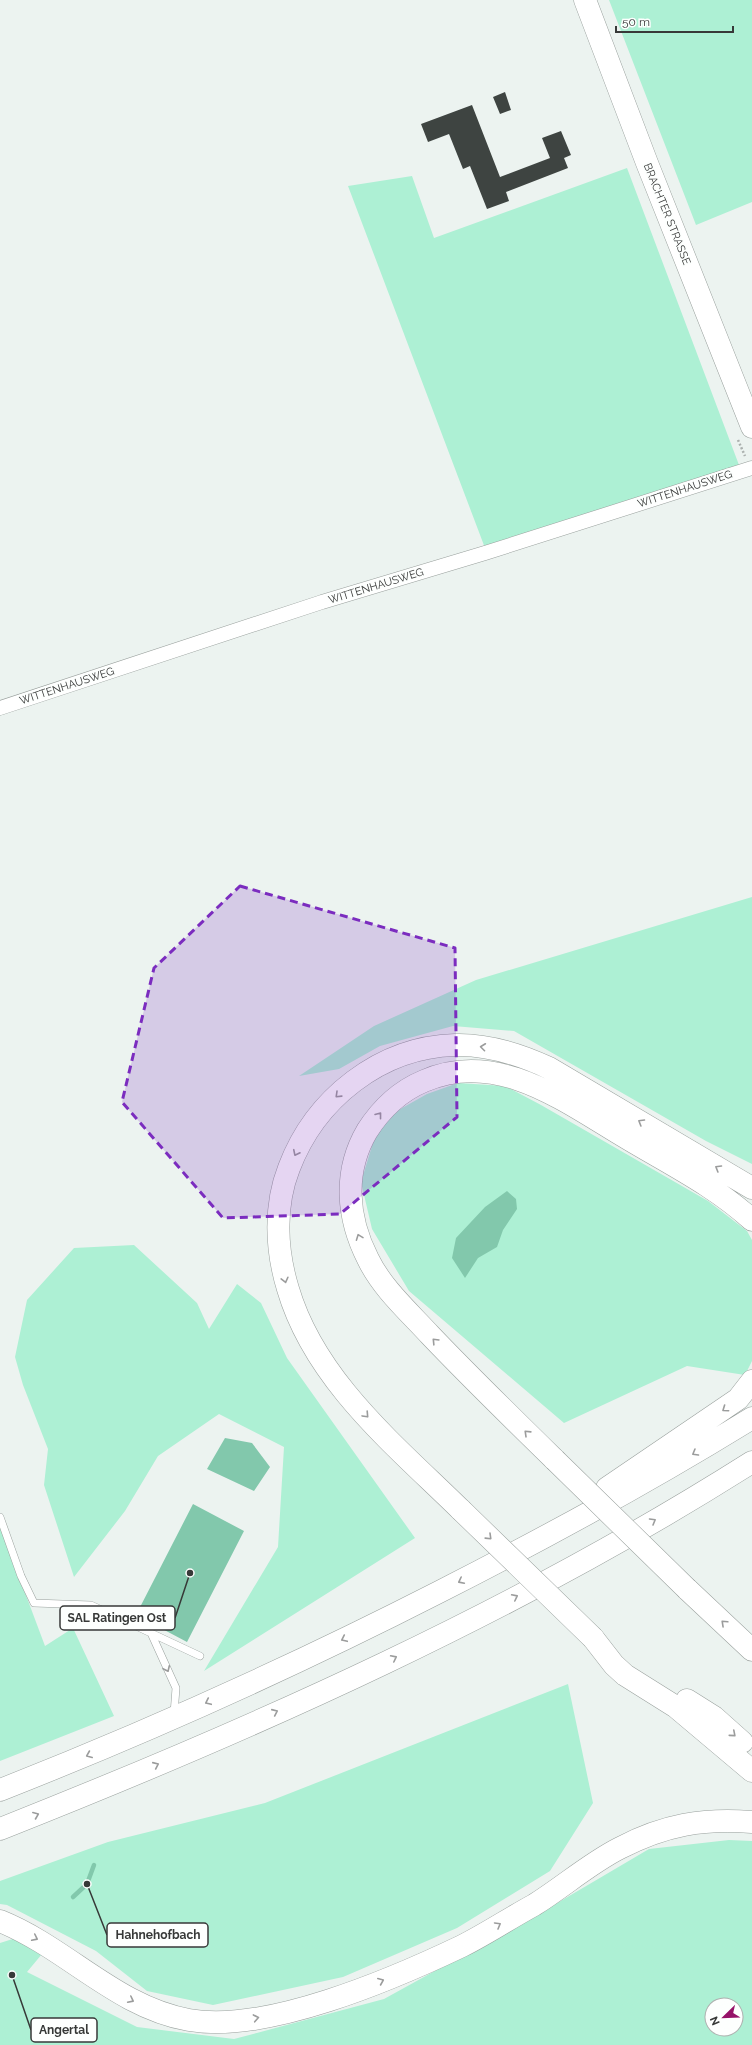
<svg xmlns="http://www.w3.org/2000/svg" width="752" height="2045" font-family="Raleway,sans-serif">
  <rect width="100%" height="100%" fill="#ecf3f0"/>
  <!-- green -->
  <path fill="#adf0d4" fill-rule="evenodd" d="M609,0H752V202L696,225Z
    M627,168L739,465L485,548L348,186L412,176L434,238Z
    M752,897V1164L706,1141L514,1031L453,1026L380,1046L339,1069L299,1076L374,1026L476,980Z
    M458,1083L505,1086L541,1105L708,1201L747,1231L752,1240V1361L745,1375L687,1366L564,1423L409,1291L372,1229L361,1182L375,1136L395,1112L427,1094Z
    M134,1245L197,1303L209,1329L237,1284L261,1303L287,1358L415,1538L204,1671L278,1547L284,1447L219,1414L158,1456L125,1511L74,1577L44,1485L48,1449L23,1385L15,1357L27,1300L74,1248Z
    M0,1526L45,1646L73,1628L114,1716L0,1761Z
    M568,1684L593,1803L550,1871L457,1928L343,1977L213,2005L147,1991L96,1951L7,1905L0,1904V1881L108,1842L265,1803Z
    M729,1840L752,1841V2045H0V1943L19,1937L47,1948L27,1972L137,2027L234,2039L384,1999L542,1912L649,1849ZM712,2005H736V2029H712Z"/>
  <!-- water -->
  <path fill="#82c8ac" d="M507,1191L516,1199L517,1209L503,1230L497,1247L478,1258L465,1278L452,1258L456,1238L485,1207Z
    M225,1438L252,1443L270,1467L254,1491L207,1469Z
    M193,1504L244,1531L187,1642L136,1615Z"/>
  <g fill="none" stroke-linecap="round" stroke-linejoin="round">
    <!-- stream -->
    <path stroke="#82c8ac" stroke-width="4.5" d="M73,1897L87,1884L94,1865"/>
  </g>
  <!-- building -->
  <path fill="#3e4441" d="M505,92L511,110L500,114L493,97Z
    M472,105L500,177L550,158L542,138L561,131L571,155L564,158L568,168L506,192L509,201L487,209L470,166L463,169L449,134L428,142L421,124Z"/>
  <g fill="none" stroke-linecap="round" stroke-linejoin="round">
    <defs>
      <path id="service" d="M0,1517L21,1576L34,1603L91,1605L200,1656
        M151,1633L176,1688L174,1714"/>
      <path id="minor" d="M0,708L322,602L485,553L752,468"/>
      <path id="primary" d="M585,0L647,163L752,427"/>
      <path id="motorway" d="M555,1460C513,1419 471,1378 430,1335C408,1311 382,1288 368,1259C347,1218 343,1172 367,1131C381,1109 400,1091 424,1081C499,1048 568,1104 630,1140C672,1165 716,1187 752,1220
        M607,1488L738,1399L752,1381
        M461,1510C396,1446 315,1381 288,1289C276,1250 274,1206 289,1168C315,1099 380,1047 455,1045C488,1044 519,1054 549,1068L752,1188
        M687,1589L752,1650
        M593,1638L614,1665L625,1675L676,1707L752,1771
        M687,1700L714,1717L742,1742
        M0,1790C150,1731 296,1665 439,1592C545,1538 650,1481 752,1418
        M0,1829C258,1727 517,1611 752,1462
        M0,1921C67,1948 116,2007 189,2020C265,2034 393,1979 462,1946C486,1934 510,1918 534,1905C563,1887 590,1863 620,1848C664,1825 703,1818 752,1822"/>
    </defs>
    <!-- service casing -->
    <use href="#service" stroke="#99a09d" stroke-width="8"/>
    <!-- minor casing -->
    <use href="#minor" stroke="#99a09d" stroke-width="15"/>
    <!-- primary casing -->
    <use href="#primary" stroke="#99a09d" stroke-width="23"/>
    <!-- motorway casing -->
    <use href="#motorway" stroke="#99a09d" stroke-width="23"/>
    <!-- path -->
    <path stroke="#abb0ae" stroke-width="2.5" stroke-dasharray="2 2" stroke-linecap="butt" d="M738,440L745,456"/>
    <!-- service -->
    <use href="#service" stroke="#fff" stroke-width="7"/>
    <!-- minor -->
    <use href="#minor" stroke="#fff" stroke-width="14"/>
    <!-- primary -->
    <use href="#primary" stroke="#fff" stroke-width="22"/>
    <!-- motorway -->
    <use href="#motorway" stroke="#fff" stroke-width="22"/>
    <defs>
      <path id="motorway-bridge" d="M555,1460L687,1589
        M461,1510L593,1638"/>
    </defs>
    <!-- motorway-bridge casing -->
    <use href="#motorway-bridge" stroke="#99a09d" stroke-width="23" stroke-linecap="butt"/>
    <!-- motorway-bridge -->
    <use href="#motorway-bridge" stroke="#fff" stroke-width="22"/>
  </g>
  <!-- one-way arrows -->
  <defs><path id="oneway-chevron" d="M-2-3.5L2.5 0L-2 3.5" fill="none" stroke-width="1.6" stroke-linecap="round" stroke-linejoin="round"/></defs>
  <g stroke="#9b9c9c">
    <use href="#oneway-chevron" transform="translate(483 1047) rotate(-173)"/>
    <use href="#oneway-chevron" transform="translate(338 1095) rotate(136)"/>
    <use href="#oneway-chevron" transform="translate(379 1115) rotate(-52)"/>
    <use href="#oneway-chevron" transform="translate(641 1122) rotate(-149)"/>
    <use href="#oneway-chevron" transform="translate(296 1153) rotate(116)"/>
    <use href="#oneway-chevron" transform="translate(718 1168) rotate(-149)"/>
    <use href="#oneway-chevron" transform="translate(359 1237) rotate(-111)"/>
    <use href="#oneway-chevron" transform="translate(285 1280) rotate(76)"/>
    <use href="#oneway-chevron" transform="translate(435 1341) rotate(-134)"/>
    <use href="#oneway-chevron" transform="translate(725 1409) rotate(145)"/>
    <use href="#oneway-chevron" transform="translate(366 1415) rotate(47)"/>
    <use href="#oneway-chevron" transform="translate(527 1433) rotate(-136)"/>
    <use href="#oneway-chevron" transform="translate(695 1453) rotate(150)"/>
    <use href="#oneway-chevron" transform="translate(653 1521) rotate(-30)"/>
    <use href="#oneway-chevron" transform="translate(489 1537) rotate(44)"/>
    <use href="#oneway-chevron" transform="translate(461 1581) rotate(153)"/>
    <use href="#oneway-chevron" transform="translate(515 1597) rotate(-27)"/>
    <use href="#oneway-chevron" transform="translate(724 1623) rotate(-137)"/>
    <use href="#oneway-chevron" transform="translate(344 1639) rotate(155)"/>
    <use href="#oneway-chevron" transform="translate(394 1658) rotate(-27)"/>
    <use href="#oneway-chevron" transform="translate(167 1669) rotate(65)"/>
    <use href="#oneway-chevron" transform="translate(208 1702) rotate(155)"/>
    <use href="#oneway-chevron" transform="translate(275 1712) rotate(-24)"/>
    <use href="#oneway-chevron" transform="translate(733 1734) rotate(41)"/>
    <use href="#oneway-chevron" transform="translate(89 1755) rotate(157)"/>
    <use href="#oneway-chevron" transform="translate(156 1765) rotate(-24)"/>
    <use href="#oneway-chevron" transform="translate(36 1815) rotate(-22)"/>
    <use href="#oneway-chevron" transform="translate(498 1925) rotate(-30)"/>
    <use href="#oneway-chevron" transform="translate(35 1938) rotate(26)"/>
    <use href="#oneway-chevron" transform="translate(381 1981) rotate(-23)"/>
    <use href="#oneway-chevron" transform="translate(131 2000) rotate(27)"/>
    <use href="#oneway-chevron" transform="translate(256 2018) rotate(-11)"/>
  </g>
  <!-- marked area -->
  <path fill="#7b2cbf" fill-opacity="0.2" stroke="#7b2cbf" stroke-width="3" stroke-dasharray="8 5" stroke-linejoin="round" d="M240,886L455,948L457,1117L340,1214L223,1218L122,1102L154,968Z"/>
  <g text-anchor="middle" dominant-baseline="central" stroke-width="4" stroke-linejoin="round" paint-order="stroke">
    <!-- street labels -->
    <g font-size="11" fill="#373938" stroke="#fdfffe">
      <text transform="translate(667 214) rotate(68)">BRACHTER STRASSE</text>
      <text transform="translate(685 489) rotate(-18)">WITTENHAUSWEG</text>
      <text transform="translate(376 586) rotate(-17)">WITTENHAUSWEG</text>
      <text transform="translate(67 686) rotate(-18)">WITTENHAUSWEG</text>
    </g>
  </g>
  <!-- callouts -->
  <path fill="none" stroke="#373938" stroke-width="1.5" d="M190 1573L175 1618M87 1884L107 1935M12 1975L31 2030"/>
  <g fill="#373938" stroke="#fdfffe" stroke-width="1.5">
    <circle cx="190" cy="1573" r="4"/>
    <circle cx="87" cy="1884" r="4"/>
    <circle cx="12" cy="1975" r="4"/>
  </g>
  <g fill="#fdfffe" stroke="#373938" stroke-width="1.5">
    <rect x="60" y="1606" width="115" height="24" rx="4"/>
    <rect x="107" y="1923" width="101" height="24" rx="4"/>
    <rect x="31" y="2018" width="66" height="24" rx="4"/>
  </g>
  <g font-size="12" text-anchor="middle" font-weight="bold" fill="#373938">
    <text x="117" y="1622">SAL Ratingen Ost</text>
    <text x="158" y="1939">Hahnehofbach</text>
    <text x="64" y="2034">Angertal</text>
  </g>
  <!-- north arrow -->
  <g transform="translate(724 2017) rotate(247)"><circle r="19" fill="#fdfffe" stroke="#aeb0af"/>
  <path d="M0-3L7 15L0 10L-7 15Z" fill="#961269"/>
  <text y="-6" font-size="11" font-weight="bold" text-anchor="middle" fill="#373938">N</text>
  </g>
  <!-- scale -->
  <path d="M616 26v6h117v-6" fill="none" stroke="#373938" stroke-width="2"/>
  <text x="622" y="26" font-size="12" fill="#373938" stroke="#fdfffe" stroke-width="3" paint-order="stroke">50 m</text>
</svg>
